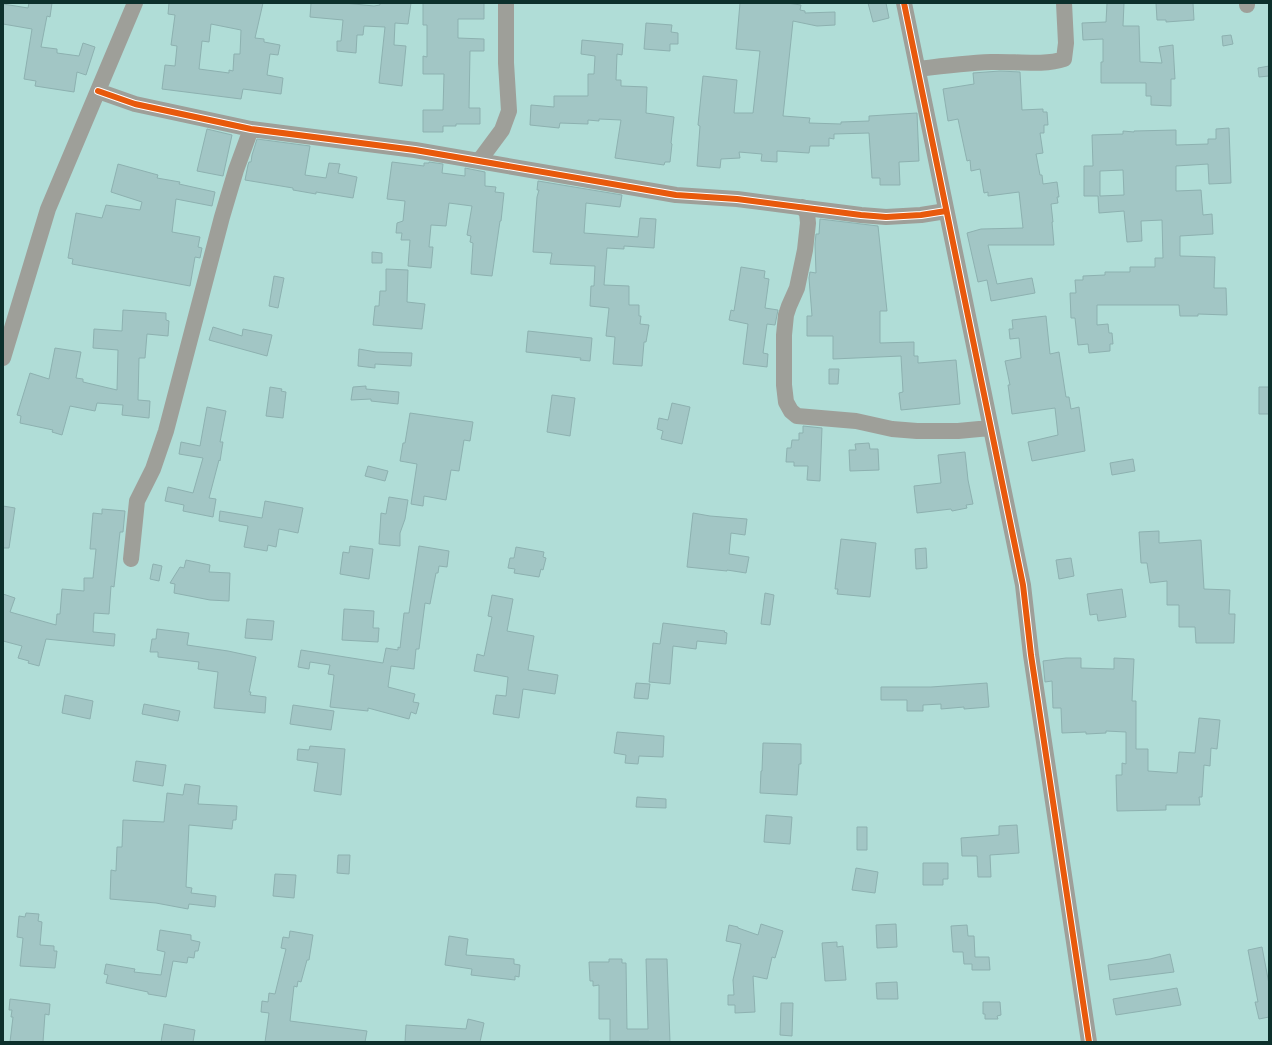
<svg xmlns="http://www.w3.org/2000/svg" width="1272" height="1045" font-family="'Space Grotesk',sans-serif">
  <rect width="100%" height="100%" fill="#b0ddd7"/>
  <!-- building -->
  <path fill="#a2c6c5" stroke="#8db1b0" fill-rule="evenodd" d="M29,3H52L50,17L47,16L41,47L57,49V53L79,56L83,43L95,47L86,75L77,72L74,92L35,86L36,81L24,79L32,29L3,24V4L28,8Z
    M169,3H263L255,38L264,39V42L280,45L278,55L270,54L267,75L283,78L281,94L243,89L241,99L162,89L165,65L175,66L177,46L171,45L175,15L168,14ZM211,24L241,30L240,54H234L233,71L229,70V73L199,69L202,41L209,42Z
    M311,3H344L374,6L380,5V3H411L408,24L395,23L394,45L406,46L402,86L379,83L385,27L364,26L363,35H357L356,53L337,51V41H341L343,20L310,17Z
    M423,3H484V19H458V38L484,39V51H470L469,108H480V124H456V126H443V132H423V110H443L444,74H423V56L427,57V25H423Z
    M740,3H787L801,5L800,10L805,11V13L835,12V25L817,26L793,21L783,116L810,118L809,123L841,124V122L869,121V116L917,113L919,161L899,162L900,185H880V178H872L869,133L834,134V139L829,138V146H810L809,153L777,151V162L761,161L762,154L739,152L740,158L721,159L720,168L697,166L700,126L698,125L703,76L737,80L734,113H753L760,51L736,49Z
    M868,3H886L889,18L873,22Z
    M1107,3H1124L1123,26H1139L1140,62L1162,63L1159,47L1173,45L1175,79H1171V106L1151,105V96H1146V83H1101V62H1103V39L1083,40L1082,23L1106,22Z
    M1156,3H1193L1194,20L1166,22V20H1157Z
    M646,23L672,25L671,32L678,33V44H670V51L644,49Z
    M1231,35L1233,44L1223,46L1222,36Z
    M582,40L623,44L622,55L617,54L616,80H621V86L647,87L646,113L674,117L671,143L672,144L670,162H665L664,165L615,158L621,120L599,119V121L588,120V124L560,123L559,128L530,125L531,105L554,107V96H588V74H594L595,56L581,54Z
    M1269,66V76L1259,77L1258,68Z
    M1000,71L1020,72L1022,110L1043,109V112H1047L1048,125H1044V133H1040L1043,153L1036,154L1040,175H1042L1043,184L1057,182L1059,197H1057L1058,203L1051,204L1053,222H1052L1054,245H988L997,284L1032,278L1035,293L991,301L987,280L978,282L967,233L981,229L1023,228L1019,192L988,196V192L984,193L980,169L971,171L970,160L967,161L958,119L948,121L943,89L974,84L973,73Z
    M1229,128L1231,183L1209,184L1208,164L1176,166V191L1201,190L1203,215L1212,214L1213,234L1180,236V256L1215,257L1214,288H1226L1227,315L1198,314V316H1180L1179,305H1097V325L1108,324L1109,333H1112L1113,344H1110V351L1089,353L1088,344L1078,345L1075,318H1071L1070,293H1076L1075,280H1083V276L1105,275V272H1130V267H1155V258H1163L1162,220L1141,221L1142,241L1127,242L1124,211L1099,213L1098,196H1084V166H1093L1092,135L1123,134V131L1134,132V131L1176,130V145L1208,144V139H1216V129ZM1123,170L1124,195L1100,196V171Z
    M207,129L232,135L223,176L197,171Z
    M257,139L310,146L305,175L326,178L329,163L340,164L338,173L357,177L353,198L316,192V194L293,190V188L245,180L248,165L249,162H251L252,155Z
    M392,162L424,166V163H429V162L443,164L442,173L465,176V168L485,172V186L496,187L495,192L504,193L501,221H500L492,276L471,274L473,243L470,242L471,236L467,235L472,206L449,203L446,226L431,225L429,247H433L431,268L408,266L410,240H401L402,233H396L397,223L403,221L405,201L387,199Z
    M118,164L158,175L157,178L180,182L179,184L215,192L212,206L176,199L172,232L200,237L198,247L202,248L200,258L195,257L190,286L72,264L73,259L68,258L76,213L102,218L106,205L140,210L142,202L111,192Z
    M538,181L622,195L620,207L586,203L584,233L638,237L640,218L656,219L654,248L624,246V249L607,248L604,285L629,286V305H639V316H641L640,324L649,325L646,342H644L642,366L613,364L615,337L606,336L609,308L590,306L591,286H594L595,266L550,264L552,253L533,252L537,197L539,190H537Z
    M820,219L878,226L887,311H880V343L914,342V356H918V363L956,360L960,404L901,410L899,393L903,392L901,356L833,359V336H807V316H812L809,278L810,272L816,273L815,244L816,234H819Z
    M372,252L382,253V263H372Z
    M741,267L765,271L764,278L769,279L765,308L778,310L775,325L767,324L763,353L768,354L767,367L743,364L748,324L729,320L731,310L734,311Z
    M386,269L408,270L407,302L425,304L422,329L373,325L375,306H379L380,291H386Z
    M274,276L284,278L278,308L269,306Z
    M123,310L166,313V320L169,321L168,336L147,334L145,358H139L138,400L150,401L149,418L122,415L123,405L97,403L95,411L70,406L62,435L52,432L53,430L20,423L21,416L17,415L30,373L49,379L55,348L81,352L76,378L83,379V382L117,390L118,350L93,348L94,329L122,331Z
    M1046,316L1050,354L1059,352L1066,397H1069L1071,409L1079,407L1085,451L1032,461L1028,442L1058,435L1055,408L1012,414L1008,385H1010L1005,361L1021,358L1019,338L1010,339L1009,329H1013L1012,320Z
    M213,327L242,336L243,329L272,335L267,356L209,340Z
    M528,331L592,338L590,361L580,360L581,358L526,352Z
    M359,349L376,352L412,353L411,366L375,364V368L358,366Z
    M829,369H839L838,384H829Z
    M366,386V389L399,392L398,404L371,401V399L351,400L353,387Z
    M270,387L282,389L281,391L286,392L283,418L266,416Z
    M1259,387H1269V414H1259Z
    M552,395L575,398L570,436L547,432Z
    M672,403L690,407L682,444L661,439L663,431L657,429L659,418L668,420Z
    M207,407L226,411L220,442H223L220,461L219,460L209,498L216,499L213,517L183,511L184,505L165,501L168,487L193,493L203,458L179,454L181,442L200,446Z
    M410,413L473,422L470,441L464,440L459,471L451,470L446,500L424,496L423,506L411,504L417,464L400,461L403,443H405Z
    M803,426L822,428L820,481L807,480L808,466H794V462H786L787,448H791L792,440H799V433H803Z
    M869,443L870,449H878L879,470L850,471L849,450H856L855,444Z
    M965,452L968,480L973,504L966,505L967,508L952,511L951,509L917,513L914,486L941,483L938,455Z
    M1133,459L1135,471L1112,475L1110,463Z
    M368,466L388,471L385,481L365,476Z
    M389,497L408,500L405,519L400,533V546L379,544L381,513L386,514Z
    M265,501L303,508L298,533L279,529L276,547L268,545L267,551L244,547L248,526L219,521L220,511L262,518Z
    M3,506L15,508L9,548H3Z
    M102,509L125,511L123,532H120L114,587L111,586L109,614L94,613L93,632L115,634L114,646L46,639L39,666L28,663L29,661L18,658L22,646L3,641V594L15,598L10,612L56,625L57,614H60L62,589L84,591V578H93L96,549H90L93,513L102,514Z
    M693,513L710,516L747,519L745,535L731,533L729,554L749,557L746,573L727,570V571L687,567Z
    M1159,531V543L1201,540L1204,589L1230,590L1229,614H1235L1234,643H1196L1195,627H1179V605H1167V581L1150,583L1147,563H1141L1139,532Z
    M841,539L876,543L870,597L837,594L838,589H835Z
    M350,546L373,549L369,579L340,574L343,552L349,553Z
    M419,546L449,551L447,567L439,566L438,573H436L430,604L425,603L419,649H416L414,669L391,666L388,687L415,694L413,702L419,703L416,714L411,712L409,719L368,708V711L330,707L334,675L328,674L330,665L310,662L309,669L298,667L301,650L383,663L386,648L398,650V647L400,648L404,613H409Z
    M516,547L544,552L543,557L546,558L543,570L541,569L539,577L514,573L515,569L508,568L510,558H514Z
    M926,548L927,568L916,569L915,549Z
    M1071,558L1074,576L1059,579L1056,560Z
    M186,560L210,565L209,572L230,573L229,601L210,600L174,593L175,584L170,583L180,567L184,568Z
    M153,564L162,566L159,581L150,579Z
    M1122,589L1126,617L1098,621L1097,614L1090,615L1087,594Z
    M765,593L774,595L770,625L761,624Z
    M492,595L513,599L507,631L534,636L528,670L558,675L555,694L523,689L519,718L493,714L496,695L506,696L508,677L474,671L477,654L484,656L492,617L488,616Z
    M344,609L374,611L373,628H379L378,642L342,640Z
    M247,619L274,621L272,640L245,638Z
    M663,623L725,631L724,632L727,633L726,644L697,641L696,649L673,646L670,684L649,682L653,643L660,644Z
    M157,629L189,633L187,645L228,651L256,657L249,692H251L250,695L266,697L265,713L214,708L218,672L198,669L199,662L158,657V652H150L152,639H156Z
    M1066,658H1081V668L1114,669V658L1134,659L1132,701H1136V749H1148V771L1177,773L1179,752L1195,753L1199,718L1220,720L1217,749L1211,748L1210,766L1204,765L1202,797H1199L1200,805H1166V810L1117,811L1116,775H1122V763L1126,764V732L1106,731V733L1086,734V732L1062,733L1061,708H1053L1052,681L1045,682L1043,661Z
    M636,683L650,684L648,699L634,698Z
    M987,683L989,707L964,709V707L941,709V704L923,705V711H907V700H881V687H931Z
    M65,695L93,701L90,719L62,713Z
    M144,704L180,711L178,721L142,714Z
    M293,705L334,711L331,730L290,724Z
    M617,732L664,736L663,757L639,756L638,764L625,763L626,755L614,753Z
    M763,743L801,744V764H799L797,795L760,793L761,771H762Z
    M310,746L345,749L341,795L314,791L318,763L297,760L298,749L309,750Z
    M136,761L166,765L163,786L133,781Z
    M185,784L200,786L198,804L237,806L236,820H233L232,829L189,825L186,887L192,888L191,893L216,896L215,907L189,904L188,909L156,903L110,899L111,870L116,871L117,847H122L123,820L164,822L167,793L183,795Z
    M637,797L666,799V808L636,807Z
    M766,815L792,817L790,844L764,842Z
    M1017,825L1019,853L990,855L991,877H978L977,856H962L961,838L999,835V826Z
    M857,827H867V850H857Z
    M338,855H350L349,874L337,873Z
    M923,863H948V879H943V885H923Z
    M856,868L878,872L875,893L852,890Z
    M275,874L296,875L294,898L273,896Z
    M26,913L39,914L38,921L42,922L40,945L54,946V951H57L55,968L20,966L23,938L17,937L19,916L25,917Z
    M761,924L783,931L775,958L772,957L767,979L753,976L755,1012L735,1013V1005H728V995H734L733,980L741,944L726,941L729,925L738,927V928L758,935Z
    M896,924L897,947L877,948L876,925Z
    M967,925L968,936H974L975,957H989L990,970H972V964H964L963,952H953L951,926Z
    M160,930L191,935V940L200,942L198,951H195L194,958L188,957L187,963L173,961L166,997L148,994V992L106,983L108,975L104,974L106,964L135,969L134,972L161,975L165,952L157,950Z
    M290,931L313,935L309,960H307L301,982L298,981L297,987L294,986L290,1021L367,1031L365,1042H265L269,1013L261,1012L262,1001L268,1002L269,993L275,994L286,949L281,948L283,937L289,938Z
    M449,936L468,939L466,955L514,959V964L520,965L519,977L515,976V980L471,975L472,969L445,965Z
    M837,942V947L843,946L846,980L825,981L822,943Z
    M1262,947L1269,984V1017L1259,1019L1255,1002H1258L1248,950Z
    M1170,954L1174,972L1110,980L1108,965L1150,959Z
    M609,959H622V963H626L627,1029H648L646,959H667L670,1042H649V1041H610V1019H599V985L593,986V981H590L589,962H609Z
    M897,982L898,999H877L876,983Z
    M1177,988L1181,1005L1116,1015L1113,999Z
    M10,999L50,1004L49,1015L45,1014L43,1042H10L13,1017H11L12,1010H9Z
    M983,1002H1000L1001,1015L997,1016L998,1019H985V1014H983Z
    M781,1003H793L792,1036L780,1035Z
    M468,1019L484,1023L480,1042H405L406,1025L466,1029Z
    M164,1024L195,1030L193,1042H161Z"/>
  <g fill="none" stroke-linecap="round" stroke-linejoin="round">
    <!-- minor -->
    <path stroke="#9e9f99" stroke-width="16" d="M904,3L1023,585L1031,655L1089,1042
      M1247,3V5
      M918,69C942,66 967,63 991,62C1013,61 1044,66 1064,59L1066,43L1064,3
      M98,91L135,104L251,129L415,150L676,195L737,199L861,215L886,217L921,215L946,211
      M479,161L502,130L509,111L506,63V3
      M802,207L807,213L808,223L805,250L797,288L789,306L786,315L784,335V385L786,402L791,411L797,416L856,421L892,429L917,431H958L990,428
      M3,358L48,209L135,3
      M131,559L137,501L153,469L166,431L222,217L236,170L251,129"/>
    <defs>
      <path id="cycleway" d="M904,3L1023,585L1031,655L1089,1042
        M98,91L135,104L251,129L415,150L676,195L737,199L861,215L886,217L921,215L946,211"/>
    </defs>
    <!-- cycleway casing -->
    <use href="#cycleway" stroke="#fefefe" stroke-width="8"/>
    <!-- cycleway -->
    <use href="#cycleway" stroke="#e8590c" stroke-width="6"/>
  </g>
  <!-- border -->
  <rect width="1272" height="1045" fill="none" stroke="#0d302c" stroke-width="8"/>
</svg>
